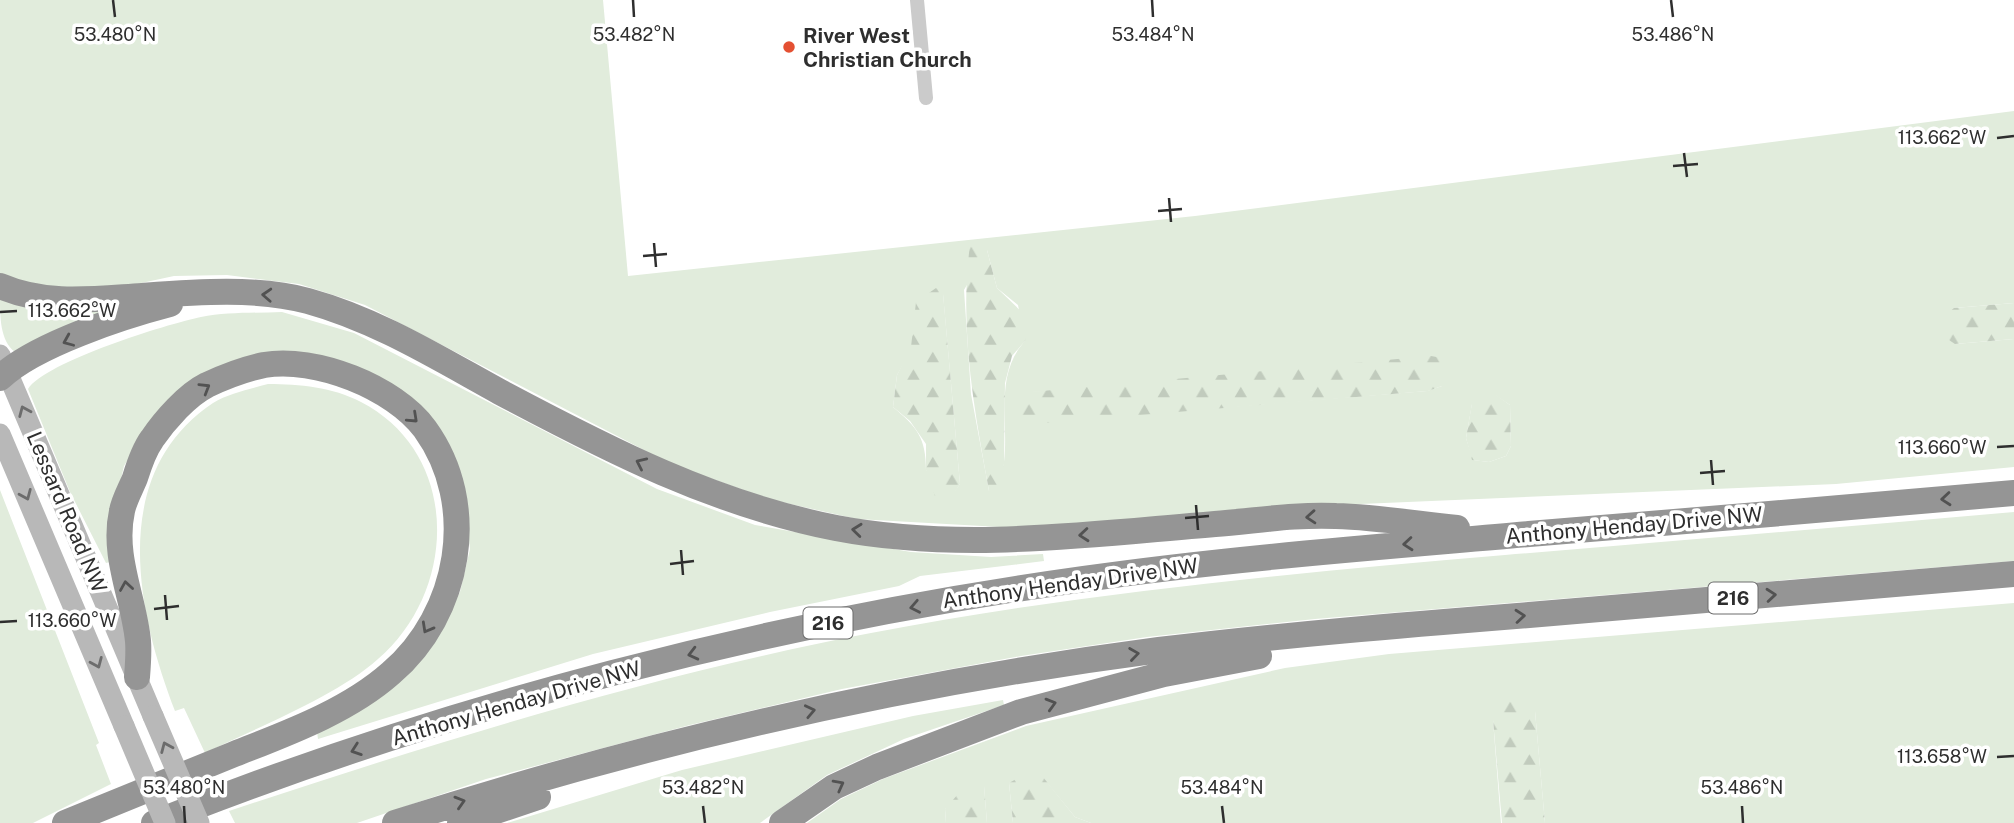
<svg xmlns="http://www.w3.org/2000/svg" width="2014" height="823" font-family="'Public Sans',sans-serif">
  <defs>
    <pattern id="forest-firs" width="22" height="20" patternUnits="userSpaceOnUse" patternTransform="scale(1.75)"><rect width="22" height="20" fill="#e1ecdc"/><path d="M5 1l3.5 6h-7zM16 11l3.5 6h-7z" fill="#c1cbbd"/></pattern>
  </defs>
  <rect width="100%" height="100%" fill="#fff"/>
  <!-- green -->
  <path fill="#e1ecdc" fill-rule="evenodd" d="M0,0H603L628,276L1195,216L2014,111V303L1954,308L1955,344L2014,339V467L1836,484L1313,506L1020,528L857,519L768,499L671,464L365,305L299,284L227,275L174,276L90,294L0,281ZM987,250L997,288L1018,305L1025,341C994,375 1009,420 1004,462C1003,471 993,482 989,491L971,394L964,290ZM943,294L960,484L952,495L926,470C926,438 917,427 893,407L897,375ZM1442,386L1427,391L1028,423L1031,392ZM1492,393L1510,405L1511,446L1506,456L1489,462L1473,460L1466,438L1472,404Z
    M0,298L32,309L103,311L15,352C0,341 0,316 0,298Z
    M282,312L354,333L657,489L755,525L911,552L991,557L1043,554L1044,561L920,576L899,586L770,612L593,654L318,739L317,732L441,631L460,592L470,549L464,491L418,407L259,359L149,425L124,466L112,518L110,562L106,563L70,492L28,389C45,362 167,324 201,317C227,312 256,313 282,312Z
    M268,384C300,384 332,387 361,402C461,454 458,590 378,659C337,696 256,728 205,753L184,708L175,711C137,612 107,474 213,403C229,393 250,389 268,384Z
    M0,490L99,743L96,745L111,784L33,823H0Z
    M2014,512V561L1315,619L1147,637L1021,656L842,689L690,725L486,779L357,823H235L229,811C440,741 652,675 871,633C1080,593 1293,573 1505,555C1674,541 1844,527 2014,512Z
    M2014,603V823H1545L1535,711L1493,720L1501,823H1091L1075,817L1039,773L1009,783L1013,823H987L984,786L945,809L946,823H807L841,799L883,779L1026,726L1285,668L1389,654Z
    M1003,700L1004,705L904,739L827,775L760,823H507L682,770L913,716Z"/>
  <!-- forest -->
  <path fill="url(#forest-firs)" d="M970,245L987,250L997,288L1029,319L1025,341L1012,356L1005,383L1004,464L997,489L989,491C974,409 959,328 970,245Z
    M936,288L943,293L960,484L953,495L935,496L926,470V444L910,421L893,407L897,375L911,347L916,302Z
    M2014,303V339L1955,344L1940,334L1942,318L1954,308Z
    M1431,356L1442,358L1445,377L1442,386L1428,391L1045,423H1028L1016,415L1018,399L1031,392Z
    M1492,392L1510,405L1511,446L1506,456L1489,462L1472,460L1466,438L1472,403Z
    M1510,694L1528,696L1535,711L1545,823H1502L1493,720L1499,699Z
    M1039,772L1075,817L1091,823H1013L1009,783L1020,777Z
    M966,785H984L987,823H946L945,809Z"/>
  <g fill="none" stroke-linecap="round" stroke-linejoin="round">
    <!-- minor -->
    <path stroke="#cbcbcb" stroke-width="14" d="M917,0L926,98"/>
    <!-- secondary -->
    <path stroke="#b8b8b8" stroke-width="21" d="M0,355L153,716
      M0,434L124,726"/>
    <!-- motorway -->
    <path stroke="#959595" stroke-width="26" d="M0,286C46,306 94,299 142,296C195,292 257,287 308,301C377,320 438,358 500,392C609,450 714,504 836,528C961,552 1090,534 1215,524C1255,521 1296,514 1336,516C1376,517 1417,524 1457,528
      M0,378C34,345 124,316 170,304
      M65,823C121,800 176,778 232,755C285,734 347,712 391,673C460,614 480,505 425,429C394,387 315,356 264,365C245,369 224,377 207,385C187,395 165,420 152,439C144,450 139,465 135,478C131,488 124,500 122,511C112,556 134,598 138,641C139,653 138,665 137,677
      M154,823C451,705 767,623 1084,579C1232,558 1381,547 1529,534C1691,521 1852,507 2014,493
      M395,823C644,743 899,684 1159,650C1282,635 1405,625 1529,615C1690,602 1852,588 2014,574
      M460,823L538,797
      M782,823L834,787L877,767L1021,712L1164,674L1259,656"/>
    <!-- secondary-bridge -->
    <path stroke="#b8b8b8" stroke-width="21" d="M153,716L199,823
      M124,726L165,823"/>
  </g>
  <!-- one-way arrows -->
  <defs><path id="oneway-chevron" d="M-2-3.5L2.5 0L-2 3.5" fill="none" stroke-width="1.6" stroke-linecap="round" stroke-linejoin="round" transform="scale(1.75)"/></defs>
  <g stroke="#525252">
    <use href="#oneway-chevron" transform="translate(267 295) rotate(-177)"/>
    <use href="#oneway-chevron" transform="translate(68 341) rotate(157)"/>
    <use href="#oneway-chevron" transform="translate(205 388) rotate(-31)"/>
    <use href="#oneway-chevron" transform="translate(413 418) rotate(43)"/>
    <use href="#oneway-chevron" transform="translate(641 463) rotate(-155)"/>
    <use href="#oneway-chevron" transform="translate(1946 499) rotate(175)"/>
    <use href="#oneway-chevron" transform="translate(1311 517) rotate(176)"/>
    <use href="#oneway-chevron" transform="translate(857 530) rotate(-174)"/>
    <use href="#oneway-chevron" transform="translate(1084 535) rotate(175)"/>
    <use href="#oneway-chevron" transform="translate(1408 544) rotate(175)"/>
    <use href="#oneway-chevron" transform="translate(126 586) rotate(-99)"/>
    <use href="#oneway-chevron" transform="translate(1771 595) rotate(-5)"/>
    <use href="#oneway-chevron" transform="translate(915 607) rotate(169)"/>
    <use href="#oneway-chevron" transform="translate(1520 616) rotate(-5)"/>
    <use href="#oneway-chevron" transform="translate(427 628) rotate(119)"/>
    <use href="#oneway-chevron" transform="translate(693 654) rotate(166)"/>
    <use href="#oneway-chevron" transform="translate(1134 654) rotate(-8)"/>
    <use href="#oneway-chevron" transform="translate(1051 704) rotate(-16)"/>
    <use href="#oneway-chevron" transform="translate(810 711) rotate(-12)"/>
    <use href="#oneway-chevron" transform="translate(356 750) rotate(161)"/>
    <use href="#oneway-chevron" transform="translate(839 785) rotate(-28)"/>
    <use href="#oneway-chevron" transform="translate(460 802) rotate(-17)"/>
  </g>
  <g stroke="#6c6c6c">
    <use href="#oneway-chevron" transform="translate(24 411) rotate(-113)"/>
    <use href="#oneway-chevron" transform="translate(26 495) rotate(67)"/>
    <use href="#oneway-chevron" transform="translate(97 663) rotate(67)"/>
    <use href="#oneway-chevron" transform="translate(166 747) rotate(-113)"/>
  </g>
  <!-- ticks -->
  <path fill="none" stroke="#2e2e2e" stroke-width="2.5" d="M113,0L115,17M633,0L634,17M1152,0L1153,17M1671,0L1673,17M1997,138L2014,136M1684,153L1687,177M1673,166L1698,164M1169,198L1171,222M1158,211L1182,209M654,243L656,267M643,256L667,254M0,312L17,311M1997,447L2014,446M1711,460L1713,485M1700,473L1725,471M1196,505L1198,530M1185,518L1209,516M681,550L683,575M670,564L694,561M165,595L167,620M154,609L179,606M0,622L17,621M1997,757L2014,756M184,806L185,823M703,806L705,823M1222,806L1224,823M1742,806L1743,823"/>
  <!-- markers -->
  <circle fill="#e45032" stroke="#fff" stroke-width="2.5" cx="789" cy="47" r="7"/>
  <g text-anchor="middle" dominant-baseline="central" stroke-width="7" stroke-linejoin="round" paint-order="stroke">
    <!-- shield labels -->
    <g fill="#fff" stroke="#6d6d6d" stroke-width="2">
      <rect x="1708.5" y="582.5" width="49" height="31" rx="5"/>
      <rect x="803.5" y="607.5" width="49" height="31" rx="5"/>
    </g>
    <g font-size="19" font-weight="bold" fill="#2e2e2e">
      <text x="1733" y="598">216</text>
      <text x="828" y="623">216</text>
    </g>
    <!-- poi labels -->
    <g font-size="21" font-weight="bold" fill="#2e2e2e" stroke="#fff" text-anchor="start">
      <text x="803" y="35">River West<tspan x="803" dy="24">Christian Church</tspan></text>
    </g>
    <!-- street labels -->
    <g font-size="21" fill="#2e2e2e" stroke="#fff">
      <text transform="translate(67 512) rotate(67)">Lessard Road NW</text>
      <text transform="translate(1634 525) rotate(-5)">Anthony Henday Drive NW</text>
      <text transform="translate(1070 583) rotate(-8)">Anthony Henday Drive NW</text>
      <text transform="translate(516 703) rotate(-16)">Anthony Henday Drive NW</text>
    </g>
  </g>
  <g font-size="18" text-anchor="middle" fill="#2e2e2e" stroke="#fff" stroke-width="7" stroke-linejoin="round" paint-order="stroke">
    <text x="115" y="41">53.480°N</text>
    <text x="634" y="41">53.482°N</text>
    <text x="1153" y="41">53.484°N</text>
    <text x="1673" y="41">53.486°N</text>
    <text x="1942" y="144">113.662°W</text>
    <text x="72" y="317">113.662°W</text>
    <text x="1942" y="454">113.660°W</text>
    <text x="72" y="627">113.660°W</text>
    <text x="1942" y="763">113.658°W</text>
    <text x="184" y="794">53.480°N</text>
    <text x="703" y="794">53.482°N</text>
    <text x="1222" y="794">53.484°N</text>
    <text x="1742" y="794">53.486°N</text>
  </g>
</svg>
